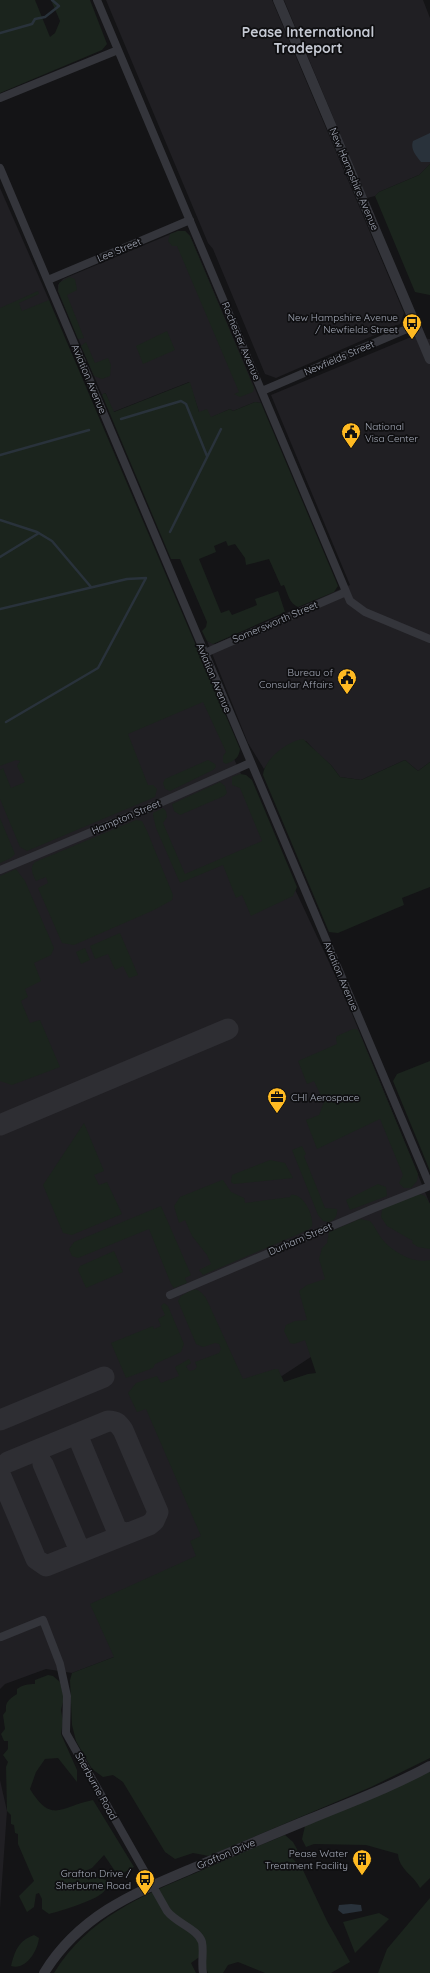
<svg xmlns="http://www.w3.org/2000/svg" width="430" height="1973" font-family="Quicksand,sans-serif">
  <rect width="100%" height="100%" fill="#141416"/>
  <!-- built -->
  <path fill="#201f23" d="M106,0H272L404,313L400,324L276,378L265,374L213,249L208,243Z
    M284,0H423L430,18V164L419,175L379,192L375,196L367,198Z
    M0,188L49,300L59,350L206,699L343,992L430,1204V1279L242,1402L205,1554L114,1657L72,1673L46,1669L5,1684L0,1689Z
    M178,231H185L190,236L261,403L255,402L233,411L230,409L210,418L199,412L189,382L113,412L106,394L105,393L102,395L58,291V285L63,279Z
    M411,337L430,339V762L418,771L405,760L361,780L340,777L331,765L320,756L306,741L286,747L271,759L264,769L248,743L207,641L215,644L350,585L271,395Z
    M0,1780L7,1811L0,1909Z"/>
  <!-- green -->
  <path fill="#1b241d" d="M0,0H35L50,37L55,33L60,21L51,0H90L107,44L102,50L0,93Z
    M430,164V295L415,292L375,196L379,192L419,175Z
    M178,231H185L190,236L254,388L253,392L240,397L234,394L239,392L177,246H172L168,241L170,234Z
    M69,277L75,279L77,290L67,295L84,338L78,339L58,291L59,283Z
    M38,291L39,294L19,303L22,311L49,300L240,749C239,758 234,761 226,764L223,762V756L226,752L203,702L128,734L148,785H153L157,789L155,797L27,851L20,847L0,799V770L3,768L11,788L25,782L17,766L20,761L16,760L0,766V308Z
    M167,331L175,350L143,364L136,346Z
    M86,342L95,363L108,358L111,365L110,376L102,379L94,376L81,346Z
    M190,382L199,412L207,409L211,417L230,409L233,411L255,402L261,403L338,586L334,592L298,607C289,603 288,594 284,585L281,586L269,559L246,565L245,558L235,544L228,546L226,541L214,546L216,552L199,559L221,613L229,610L232,615L257,605L255,599L278,591L285,612L213,644L207,641L202,631L206,627L207,622L180,559H171L102,395L104,393L106,394L114,412Z
    M303,739L331,765L340,777L361,780L405,760L418,771L430,762V887L402,898L404,905L338,933L329,932L263,775C264,759 288,741 303,739Z
    M208,760L215,764L216,767L213,770L170,791L165,789L163,783L165,779Z
    M240,774L246,775L252,780L297,887L293,896L251,916L242,895L236,898L223,865L180,883L156,828L153,815V813L163,808L166,811L167,817L163,823L185,874L262,841L240,788L232,785V777Z
    M220,782L225,786L227,793L224,796L180,815L174,811L172,804Z
    M0,818L15,854L11,858L0,863Z
    M136,820L142,821L147,831L173,895L172,900L154,910L74,945L62,943L38,888L48,883L46,877L36,881C33,875 29,868 35,862Z
    M16,869L25,881L54,948L51,955L34,963L41,981L25,989L28,997L21,1001L30,1023L40,1020L60,1067L12,1085L0,1081V876Z
    M120,933L138,975L129,978L123,966L115,970L108,954L95,959L90,946Z
    M85,948L90,960L81,964L76,952Z
    M353,1029H357L359,1032L418,1174L417,1181L411,1188H404L399,1183L403,1175L380,1119L317,1149L306,1120L319,1115L324,1102L314,1081L307,1084L298,1061L337,1044L336,1038L337,1036Z
    M430,1061V1171L393,1081L397,1074Z
    M84,1123L104,1171L94,1175L99,1185L107,1182L122,1214L72,1235L63,1233L43,1185Z
    M302,1146L306,1154L304,1156L325,1208L337,1209C338,1218 332,1224 323,1221L318,1215L292,1150Z
    M270,1160L285,1163L293,1178L234,1184L231,1182L232,1175Z
    M222,1180H223L231,1192L244,1198L245,1203L290,1197L291,1195C303,1193 314,1215 312,1226L308,1230L203,1275L199,1270L211,1264L207,1255L192,1236L185,1220L179,1223L174,1206L180,1197Z
    M378,1184L386,1187L387,1196L350,1210L346,1200Z
    M420,1194L425,1196L430,1204V1249L418,1247L412,1243L413,1241L387,1226L381,1217L382,1210L385,1207Z
    M161,1206L191,1275L185,1278L187,1283L174,1288L171,1284L149,1229L78,1258L72,1256L69,1249L74,1242Z
    M360,1219L370,1221C375,1226 378,1234 382,1239C393,1252 413,1264 430,1260V1758L371,1787L209,1856L193,1853L175,1859L165,1852L123,1782L113,1775L103,1777L92,1769L76,1741L72,1725L70,1680L72,1673L114,1657L90,1604L196,1556L190,1541L201,1536L146,1409L137,1412L128,1393L136,1383L157,1376L161,1383L179,1376L175,1367L189,1359L191,1363L186,1366L189,1371L194,1370L197,1367L195,1362L219,1353L221,1349L219,1344L215,1343L203,1347L196,1344L178,1301L181,1296C194,1289 196,1285 206,1298L243,1379L275,1369H278L284,1382L308,1374L316,1373L305,1340L294,1344L290,1343L284,1331L286,1325L295,1321L307,1320L299,1291L307,1285L325,1279L319,1259L322,1248L327,1243L329,1232Z
    M114,1251L123,1272L86,1288L78,1270L80,1266Z
    M164,1303L168,1306L184,1344L181,1352L155,1364L153,1368L126,1378L111,1343L153,1326L154,1329L161,1326L158,1319L165,1315L161,1306Z
    M48,1675L53,1676L60,1682L64,1698L61,1710L63,1721L61,1734L77,1770V1782L58,1758L45,1759L36,1772L30,1789C52,1825 61,1806 93,1800L134,1867L123,1873L117,1874L104,1855L92,1868L85,1871L88,1880L95,1877L106,1880C106,1883 107,1887 105,1890C101,1899 60,1911 49,1914L42,1909V1899L39,1893L36,1894L34,1907L27,1912L19,1896L34,1881L18,1844V1834L15,1833L14,1825L11,1824V1815L7,1811L6,1767L8,1762L3,1755L8,1749V1741H4L1,1734L5,1729L3,1715L6,1711C5,1701 10,1699 17,1694V1689C22,1685 28,1684 35,1684V1680Z
    M430,1771V1878L420,1888C414,1875 399,1870 398,1854L366,1845L314,1844L306,1847L302,1839L305,1826Z
    M285,1835L293,1842L298,1851L288,1854L302,1868L327,1921L350,1962L331,1973H265L238,1962L228,1965L223,1973H208L205,1965V1953L191,1963L196,1973H54C88,1918 141,1896 198,1872C227,1859 256,1847 285,1835Z
    M430,1898V1973H378L387,1949Z
    M379,1913L389,1919L355,1953L343,1922Z
    M34,1935L39,1938C38,1950 26,1971 11,1966C15,1951 18,1941 34,1935Z"/>
  <!-- water -->
  <path fill="#29323b" d="M430,133V162H421C416,156 410,149 413,141Z
    M351,1904L361,1905L362,1911L343,1914L338,1910L339,1905Z"/>
  <g fill="none" stroke-linecap="round" stroke-linejoin="round">
    <!-- stream -->
    <path stroke="#29323b" stroke-width="2.5" d="M0,33L32,24L35,19L45,17L59,6L52,0
      M121,419L181,401L186,404L207,456
      M0,455L89,430
      M0,520L37,532L52,541L91,587
      M170,532L221,429
      M0,557L39,533
      M0,609L127,579L146,578L98,668L6,722"/>
    <!-- taxiway -->
    <path stroke="#2e2e33" stroke-width="21" d="M0,1125L228,1029
      M0,1420L104,1377
      M81,1444L116,1528L120,1532L128,1533
      M43,1464L77,1544
      M0,1474L36,1559L46,1566L149,1525L154,1521L158,1512L123,1430C118,1423 116,1421 108,1421L8,1462"/>
    <!-- minor -->
    <path stroke="#34353b" stroke-width="8" d="M97,0L350,601L365,612L430,639
      M0,98L118,50
      M0,168L430,1186
      M48,280L190,220
      M262,391L416,325
      M205,653L346,592
      M0,870L144,810L250,763
      M170,1295L372,1209L430,1186
      M1,1637L43,1620L60,1664L67,1696L66,1733L167,1911C176,1923 198,1929 202,1942C204,1952 201,1962 203,1973"/>
    <!-- tertiary -->
    <path stroke="#34353b" stroke-width="10" d="M278,0L430,359
      M44,1973C81,1913 137,1892 198,1866C236,1850 273,1834 310,1819C351,1802 392,1787 430,1766"/>
  </g>
  <!-- icons -->
  <defs>
    <symbol id="bus-pin" viewBox="-11 -11 22 30"><path d="M0 17L-7.5 6A9.5 9.5 0 1 1 7.5 6Z" fill="#ffba22" stroke="#0f0f11"/><path d="M-5-6H5V4H4V6H2V4H-2V6H-4V4H-5ZM-3.5-4V0h7V-4ZM-3.5 1.2v1.5H-2V1.2ZM2 1.2v1.5H3.5V1.2Z" fill="#111"/></symbol>
    <symbol id="civic-pin" viewBox="-11 -11 22 30"><path d="M0 17L-7.5 6A9.5 9.5 0 1 1 7.5 6Z" fill="#ffba22" stroke="#0f0f11"/><path d="M-.6-6.5H3V-4.5H.6V-3L4-1V1h2V6H-6V1h2V-1L-.6-3ZM-1.2 2.5V6h2.4V2.5Z" fill="#111"/></symbol>
    <symbol id="office-pin" viewBox="-11 -11 22 30"><path d="M0 17L-7.5 6A9.5 9.5 0 1 1 7.5 6Z" fill="#ffba22" stroke="#0f0f11"/><path d="M-6-3h4V-5.5h4V-3h4V5H-6ZM-1-4.5V-3h2v-1.5ZM-6 0V1H6V0Z" fill="#111"/></symbol>
    <symbol id="building-pin" viewBox="-11 -11 22 30"><path d="M0 17L-7.5 6A9.5 9.5 0 1 1 7.5 6Z" fill="#ffba22" stroke="#0f0f11"/><path d="M-4-6H4V6H1V3H-1V6H-4ZM-2.5-4.3h1.7v1.8h-1.7ZM.8-4.3h1.7v1.8H.8ZM-2.5-1h1.7V.8h-1.7ZM.8-1h1.7V.8H.8Z" fill="#111"/></symbol>
  </defs>
  <g fill-rule="evenodd">
    <use href="#bus-pin" x="401" y="312" width="22" height="30"/>
    <use href="#civic-pin" x="340" y="421" width="22" height="30"/>
    <use href="#civic-pin" x="336" y="667" width="22" height="30"/>
    <use href="#office-pin" x="266" y="1086" width="22" height="30"/>
    <use href="#building-pin" x="351" y="1848" width="22" height="30"/>
    <use href="#bus-pin" x="134" y="1868" width="22" height="30"/>
  </g>
  <g text-anchor="middle" dominant-baseline="central" stroke-width="3.5" stroke-linejoin="round" paint-order="stroke">
    <!-- street labels -->
    <g font-size="10" fill="#a4a9b7" stroke="#0f0f11">
      <text transform="translate(354 179) rotate(67)">New Hampshire Avenue</text>
      <text transform="translate(119 250) rotate(-23)">Lee Street</text>
      <text transform="translate(241 341) rotate(67)">Rochester Avenue</text>
      <text transform="translate(339 358) rotate(-23)">Newfields Street</text>
      <text transform="translate(89 379) rotate(67)">Aviation Avenue</text>
      <text transform="translate(275 622) rotate(-23)">Somersworth Street</text>
      <text transform="translate(214 678) rotate(67)">Aviation Avenue</text>
      <text transform="translate(126 817) rotate(-23)">Hampton Street</text>
      <text transform="translate(341 976) rotate(67)">Aviation Avenue</text>
      <text transform="translate(300 1239) rotate(-23)">Durham Street</text>
      <text transform="translate(96 1786) rotate(61)">Sherburne Road</text>
      <text transform="translate(226 1854) rotate(-23)">Grafton Drive</text>
    </g>
    <!-- poi labels -->
    <g font-size="10" fill="#a4a9b7" stroke="#0f0f11" text-anchor="end">
      <text x="398" y="317">New Hampshire Avenue<tspan x="398" dy="12">/ Newfields Street</tspan></text>
      <text x="365" y="426" text-anchor="start">National<tspan x="365" dy="12">Visa Center</tspan></text>
      <text x="333" y="672">Bureau of<tspan x="333" dy="12">Consular Affairs</tspan></text>
      <text x="291" y="1097" text-anchor="start">CHI Aerospace</text>
      <text x="348" y="1853">Pease Water<tspan x="348" dy="12">Treatment Facility</tspan></text>
      <text x="131" y="1873">Grafton Drive /<tspan x="131" dy="12">Sherburne Road</tspan></text>
    </g>
    <!-- district labels -->
    <g font-size="14" font-weight="bold" fill="#c5c9d3" stroke="#0f0f11">
      <text x="308" y="32">Pease International<tspan x="308" dy="16">Tradeport</tspan></text>
    </g>
  </g>
</svg>
